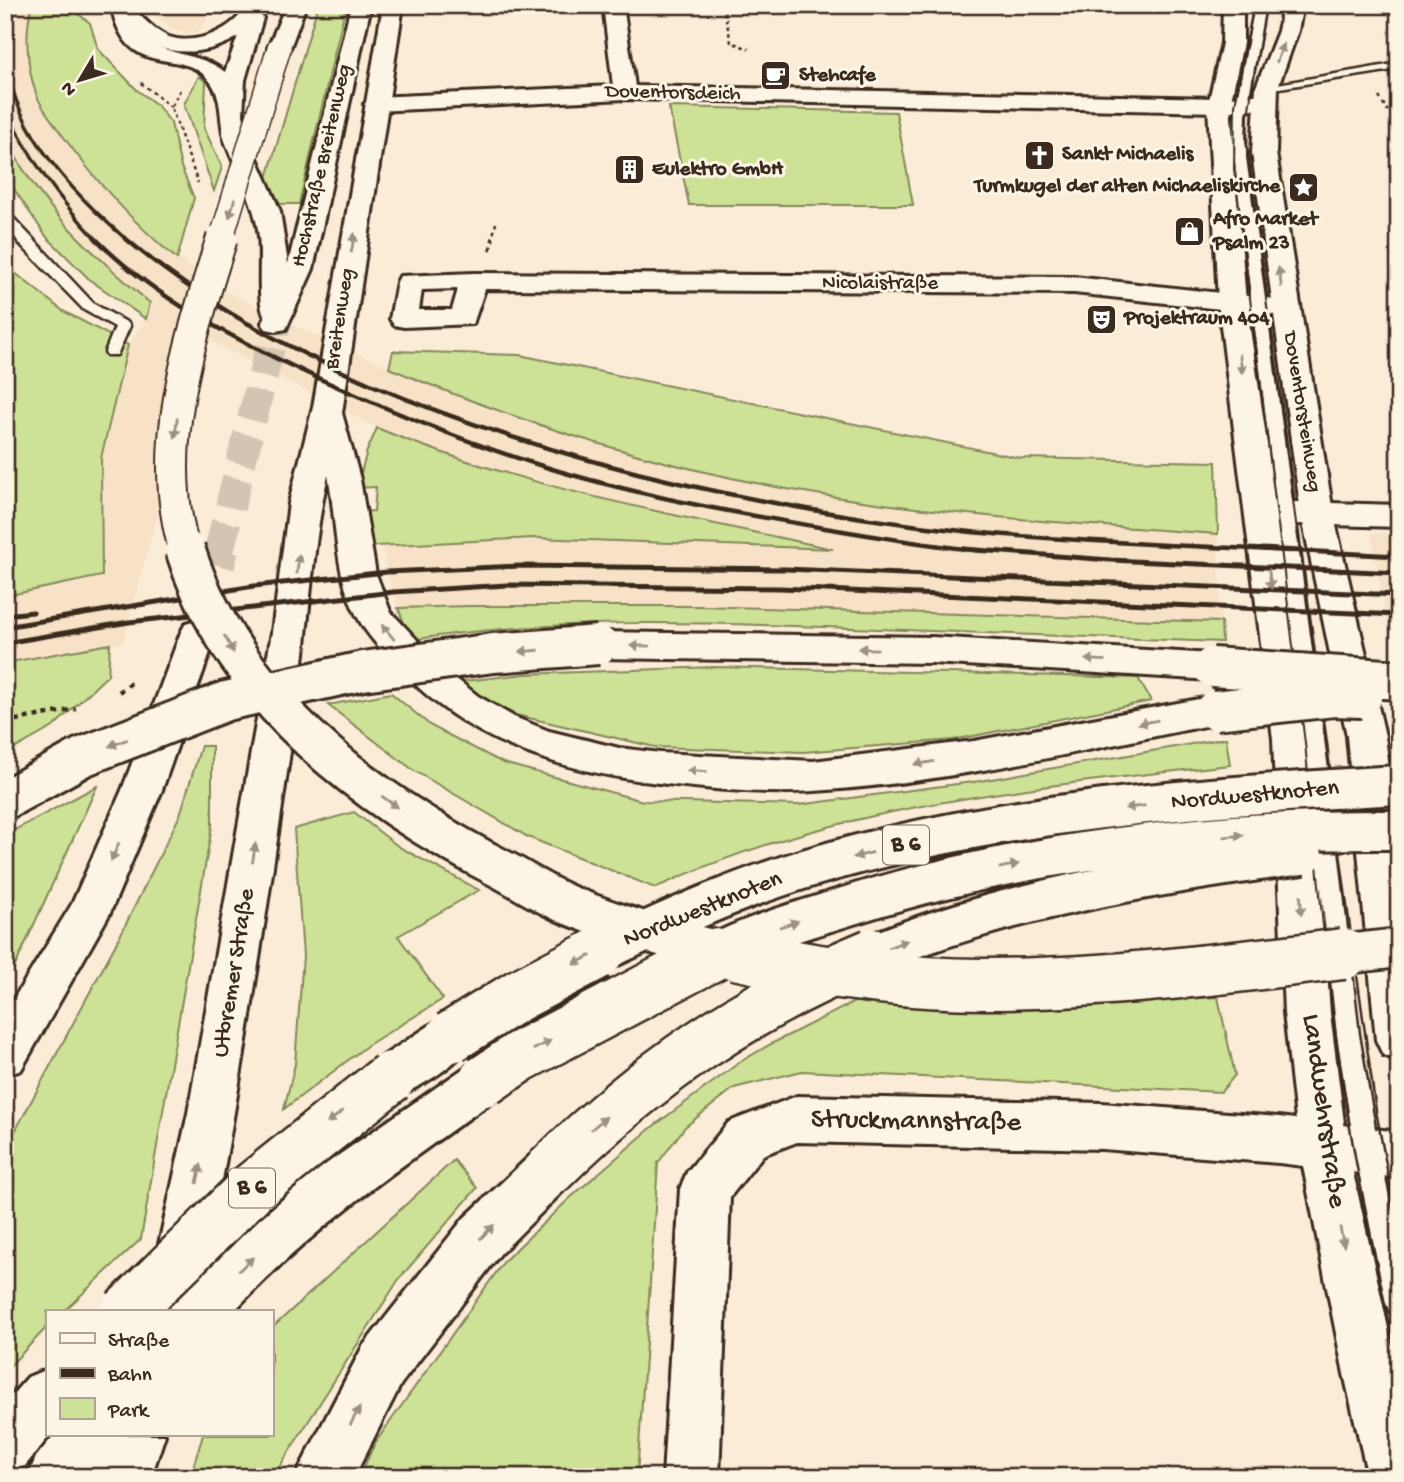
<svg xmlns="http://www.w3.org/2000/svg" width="1404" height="1482" font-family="'Gochi Hand',sans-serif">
  <rect width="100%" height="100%" fill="#faecd7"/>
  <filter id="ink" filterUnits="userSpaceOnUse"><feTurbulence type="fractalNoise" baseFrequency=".0143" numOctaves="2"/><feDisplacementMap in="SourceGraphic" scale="14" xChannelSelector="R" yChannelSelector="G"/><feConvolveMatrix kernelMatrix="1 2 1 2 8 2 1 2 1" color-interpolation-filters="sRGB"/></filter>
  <g filter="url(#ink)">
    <!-- built -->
    <path fill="#f7e2c7" d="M5,5H32L28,20L32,77L37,97L76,153L150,237L218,287L297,327L484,408L647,457L791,490L939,512L1218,534L1221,622L699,606L398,608L380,545L534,538L828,548L631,506L429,450L377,428L205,338L123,642L5,663V596L102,576L101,458L128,345L146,319L149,303L113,271L38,193L11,148L5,135Z
      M150,5H215L203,26L196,33H188L177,31L157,18Z
      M1371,533L1399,534V628H1388Z"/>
    <!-- green -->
    <path fill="#cde296" stroke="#84865a" stroke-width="2" d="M32,5H67L90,23L98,49L137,90L157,105L171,123L181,167L194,198L177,259C132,222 94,179 60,132C52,120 42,109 37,96C27,70 24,32 32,5Z
      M318,5H346L299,204H280L267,178Z
      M199,76L206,82L204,128L222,167L214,191L184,104Z
      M669,107L896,112L913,205H689Z
      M5,135C34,202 95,256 150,303L146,319L90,280L46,236L5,176Z
      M5,265L63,311L128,345L101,458L102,576L5,596Z
      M393,351L519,355L1020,458L1216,462L1218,534C1076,524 934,515 793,490C655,466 518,422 389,368Z
      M377,428C522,488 680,516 833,549L534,538L357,547L355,512L374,511L376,487L357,488L367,451Z
      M470,606H699L1221,622L1222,642C1098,637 974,632 851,628C703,622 557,617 411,640L398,608Z
      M110,644L108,675L53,727L5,754V663Z
      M715,667L1138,678L1151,701L953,740L803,752L655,747L516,715L448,683L525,674Z
      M391,693L431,726L503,763L643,801L798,805L980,781L1226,738L1230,765C1036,787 834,804 655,888L528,837L413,770L328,705Z
      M201,746H212V826L141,1239L63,1312H47V1327L5,1371V1150L119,938L180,815Z
      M97,786L16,964L5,981V835Z
      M354,812L399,847L479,890L398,936L443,999L368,1045L284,1109L295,1064L303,956L294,829Z
      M1218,997L1235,1075L1221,1092L802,1071L734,1088L685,1127L658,1163L637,1477H359L375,1443L505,1260L570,1198L651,1128L740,1062L771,1044L856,1001L987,1010Z
      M454,1160L477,1188L399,1279L273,1477H190L203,1435H271V1329Z"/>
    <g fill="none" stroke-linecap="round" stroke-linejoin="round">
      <!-- trunk-tunnel-far1 -->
      <path stroke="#d4c5b2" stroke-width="30" stroke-dasharray="30 15" stroke-linecap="butt" d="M219,551L276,323"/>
      <!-- trunk-tunnel -->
      <path stroke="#d4c5b2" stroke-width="38" stroke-dasharray="38 19" stroke-linecap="butt" d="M202,620L220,549"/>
      <defs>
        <path id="service" d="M1255,5H1265L1246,114L1245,141L1326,745L1359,1035L1379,1152L1399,1242V1316L1390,1312L1386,1303L1355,1152L1337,1035L1306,745L1239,198L1233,141L1234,114Z
          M1399,63V69L1267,90L1261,87Z
          M5,209L94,304L128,323L130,326L117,355H107L105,352L115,327L84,310L19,243L5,222Z"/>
        <path id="minor" d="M603,5H623L635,86L1219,98L1265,94L1276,101L1265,108L1219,112L625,99L375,111L364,104L375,97L613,86Z
          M474,273L1074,277L1285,300L1295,302L1299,308L1295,314L1285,316L1074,293L485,289L473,324L404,327L394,325L390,319L397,282L400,276ZM458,289L452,310H419L422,290Z
          M1261,501L1399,505V527L1261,523L1249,519L1245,512L1249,505Z
          M797,1096L1102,1103L1279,1117L1399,1132V1178L1279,1163L1102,1149L797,1142L763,1155L730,1197L719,1477H663L680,1189L687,1172L729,1122Z"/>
        <path id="tertiary" d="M1223,5H1243V43L1230,105L1246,302L1311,739L1330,1013L1347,1146L1399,1376V1477H1368L1344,1374L1299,1146L1284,1013L1273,739L1218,302L1208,105L1222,43Z
          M1283,5H1303L1298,31L1278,87L1276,153L1333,513L1385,736L1399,848V1061L1383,1055L1376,1040L1347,736L1301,513L1252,153L1256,87L1278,31Z"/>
        <path id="secondary" d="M115,5H130C141,16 154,31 169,37C196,46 234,30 247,5H267C247,45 194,62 153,45C138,39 126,25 115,13L112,9Z"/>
        <path id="trunk" d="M115,5H129C135,15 134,27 141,35C160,56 201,52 225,72L246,14H260L263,18L245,80L243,115L249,140L280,211L288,264L351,5H371L313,269L286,329L276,331L266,329L262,323L265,317C256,303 262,256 259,237C255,201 237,174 225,141C219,122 223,101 212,84C184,42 129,85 112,9Z
          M286,5H306L290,48L279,54L268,48Z
          M383,5H403L342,413L360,479L376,574L390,611L445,670L478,696L514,717L549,731L619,748L661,753L813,761L974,741L1215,696L1228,700L1234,710L1228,720L1215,724C1083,750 949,783 814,791C758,795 699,788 643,781C551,768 465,739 401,670C385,653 367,636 357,616C334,573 337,522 328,475C312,544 310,615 300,685C271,879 244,1073 206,1265L316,1171L467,1066L484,1059L501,1066L508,1081L501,1096C406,1162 312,1228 233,1312H144L188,1113L272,632L289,503L313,407Z
          M199,619L212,623L217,632L162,790L110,913L21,1070L5,1076V1013L72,904L122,790L181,632L186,623Z
          M598,632L932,637L1212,654L1225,658L1230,667L1225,676L1212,680L932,663L598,658L585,654L580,645L585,636Z
          M451,1016L467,1022L474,1037C461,1065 419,1088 391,1099L374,1092L368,1077L374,1062L435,1022Z
          M550,1146L567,1153L575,1170L567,1187L500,1254L401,1384L354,1477H295L363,1346L464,1218L533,1153Z
          M47,1369V1435H50L25,1466L5,1474V1403L28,1377Z
          M54,1435H165L151,1477H94L95,1474L92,1477H28L36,1457Z"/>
      </defs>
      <!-- service casing -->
      <use href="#service" stroke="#3b2a1e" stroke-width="5"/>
      <!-- minor casing -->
      <use href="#minor" stroke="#3b2a1e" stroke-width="6"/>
      <!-- tertiary casing -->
      <use href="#tertiary" stroke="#3b2a1e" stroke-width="6"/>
      <!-- secondary casing -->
      <use href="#secondary" stroke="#3b2a1e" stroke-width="6"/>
      <!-- trunk casing -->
      <use href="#trunk" stroke="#3b2a1e" stroke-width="6"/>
      <!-- path-far2 -->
      <path stroke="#3b2a1e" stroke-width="2.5" stroke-dasharray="3.5 3.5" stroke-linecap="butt" d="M723,5L731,42L749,49
        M141,83L171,107
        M180,90L171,107L198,183
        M1379,97L1388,111
        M492,240L496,223"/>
      <!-- path-far1 -->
      <path stroke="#3b2a1e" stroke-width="3.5" stroke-dasharray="4.5 4.5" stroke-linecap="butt" d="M490,250L493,238"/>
      <!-- path -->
      <path stroke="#3b2a1e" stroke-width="4.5" stroke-dasharray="5 5" stroke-linecap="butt" d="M119,692L135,680
        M5,722L76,709"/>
      <!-- service -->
      <use href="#service" fill="#fcf5e5" fill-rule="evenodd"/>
      <!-- minor -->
      <use href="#minor" fill="#fcf5e5" fill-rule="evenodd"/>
      <!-- tertiary -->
      <use href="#tertiary" fill="#fcf5e5" fill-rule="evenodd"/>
      <!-- secondary -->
      <use href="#secondary" fill="#fcf5e5" fill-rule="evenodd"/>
      <!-- trunk -->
      <use href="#trunk" fill="#fcf5e5" fill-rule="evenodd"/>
      <!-- tram-far1 -->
      <path stroke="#3b2a1e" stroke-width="2" d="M1254,5L1235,105L1234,169L1305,743L1326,956
        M1266,5L1248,115L1247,157L1354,956"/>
      <!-- tram -->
      <path stroke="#3b2a1e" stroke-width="2.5" d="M1326,954C1340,1096 1369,1234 1399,1373
        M1354,954L1376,1111L1399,1233"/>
      <!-- rail-far2 -->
      <path stroke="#3b2a1e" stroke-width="3.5" d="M15,5C12,17 7,29 6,42C3,121 72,193 127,240
        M5,108C32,162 56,196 97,240"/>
      <!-- rail-far1 -->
      <path stroke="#3b2a1e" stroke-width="4.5" d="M95,238C154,298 234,339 309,374C383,408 458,440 536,464C630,494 728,512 825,528C878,537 930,546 983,551
        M125,238C334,416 702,504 971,532C1077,542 1184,545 1291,551"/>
      <!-- rail -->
      <path stroke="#3b2a1e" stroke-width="5" d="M964,549L1110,560L1399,573
        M1262,549L1399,556
        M5,615L33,612
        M5,627L254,586L387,572L520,566L786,569L1399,595
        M5,643L129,622L393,592L507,585L780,588L1399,615"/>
      <defs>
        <path id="trunk-bridge-far3" d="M221,240L279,48"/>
        <path id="trunk-bridge-far2" d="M185,551C153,449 191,337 222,238"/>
        <path id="trunk-bridge-far1" d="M185,549C233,701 369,802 505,871C527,883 548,897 571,906C626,928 685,944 744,956
          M1212,667L1399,680
          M1215,710L1334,697L1362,698
          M5,800L82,757L226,701L363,671L493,653L598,645
          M593,956C662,923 735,890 808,868C999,811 1201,796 1399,785
          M711,956C751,935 793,923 835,910C1013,852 1213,828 1399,830
          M867,956C1006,899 1155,875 1303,855
          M1329,956L1399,948"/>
        <path id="trunk-bridge" d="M735,954C817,972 900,984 983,984C1104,984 1224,969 1343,954
          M451,1037L519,995L597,954
          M484,1081L519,1057L715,954
          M550,1170C647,1074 746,1006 872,954
          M126,1312L252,1188L391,1077"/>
      </defs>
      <!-- trunk-bridge-far3 casing -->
      <use href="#trunk-bridge-far3" stroke="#3b2a1e" stroke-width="26" stroke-linecap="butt"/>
      <!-- trunk-bridge-far2 casing -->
      <use href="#trunk-bridge-far2" stroke="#3b2a1e" stroke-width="34" stroke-linecap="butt"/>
      <!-- trunk-bridge-far1 casing -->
      <use href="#trunk-bridge-far1" stroke="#3b2a1e" stroke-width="44" stroke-linecap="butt"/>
      <!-- trunk-bridge casing -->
      <use href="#trunk-bridge" stroke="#3b2a1e" stroke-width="55" stroke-linecap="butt"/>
      <!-- trunk-bridge-far3 -->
      <use href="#trunk-bridge-far3" stroke="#fcf5e5" stroke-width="23"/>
      <!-- trunk-bridge-far2 -->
      <use href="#trunk-bridge-far2" stroke="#fcf5e5" stroke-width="30"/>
      <!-- trunk-bridge-far1 -->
      <use href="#trunk-bridge-far1" stroke="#fcf5e5" stroke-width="38"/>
      <!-- trunk-bridge -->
      <use href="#trunk-bridge" stroke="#fcf5e5" stroke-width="50"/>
    </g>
    <!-- one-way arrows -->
    <defs><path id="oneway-solid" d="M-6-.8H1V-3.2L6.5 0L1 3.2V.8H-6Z" transform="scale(1.75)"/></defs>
    <g fill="#9c9082">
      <use href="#oneway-solid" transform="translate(1280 53) rotate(-70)"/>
      <use href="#oneway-solid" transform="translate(232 208) rotate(106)"/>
      <use href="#oneway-solid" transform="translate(353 243) rotate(-80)"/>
      <use href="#oneway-solid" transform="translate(1280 277) rotate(-98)"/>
      <use href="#oneway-solid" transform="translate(1241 364) rotate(82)"/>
      <use href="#oneway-solid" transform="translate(176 428) rotate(97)"/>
      <use href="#oneway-solid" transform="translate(298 564) rotate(-84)"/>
      <use href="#oneway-solid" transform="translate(1270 579) rotate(82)"/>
      <use href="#oneway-solid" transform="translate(388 632) rotate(-129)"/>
      <use href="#oneway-solid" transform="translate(229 644) rotate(61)"/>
      <use href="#oneway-solid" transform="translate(640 646) rotate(-179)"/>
      <use href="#oneway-solid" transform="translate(868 649) rotate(-179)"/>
      <use href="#oneway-solid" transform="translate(529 651) rotate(176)"/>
      <use href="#oneway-solid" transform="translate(1095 660) rotate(-177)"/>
      <use href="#oneway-solid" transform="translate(1148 722) rotate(170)"/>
      <use href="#oneway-solid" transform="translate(118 743) rotate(159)"/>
      <use href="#oneway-solid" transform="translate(924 763) rotate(171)"/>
      <use href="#oneway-solid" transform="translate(697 771) rotate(-176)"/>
      <use href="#oneway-solid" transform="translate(390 802) rotate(35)"/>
      <use href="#oneway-solid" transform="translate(1135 807) rotate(172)"/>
      <use href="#oneway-solid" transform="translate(1234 836) rotate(-5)"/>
      <use href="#oneway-solid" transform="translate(115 852) rotate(113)"/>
      <use href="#oneway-solid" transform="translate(254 853) rotate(-81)"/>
      <use href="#oneway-solid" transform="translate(863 855) rotate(166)"/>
      <use href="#oneway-solid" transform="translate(1009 866) rotate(-11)"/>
      <use href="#oneway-solid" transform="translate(1301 905) rotate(87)"/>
      <use href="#oneway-solid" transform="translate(789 924) rotate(-18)"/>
      <use href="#oneway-solid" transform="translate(898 944) rotate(-21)"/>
      <use href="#oneway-solid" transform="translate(582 960) rotate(153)"/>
      <use href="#oneway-solid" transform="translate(542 1045) rotate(-28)"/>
      <use href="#oneway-solid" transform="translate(335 1117) rotate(143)"/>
      <use href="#oneway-solid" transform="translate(599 1123) rotate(-40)"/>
      <use href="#oneway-solid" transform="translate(199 1174) rotate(-78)"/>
      <use href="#oneway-solid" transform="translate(487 1232) rotate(-46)"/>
      <use href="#oneway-solid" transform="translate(1342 1237) rotate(78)"/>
      <use href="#oneway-solid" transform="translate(246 1264) rotate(-43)"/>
      <use href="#oneway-solid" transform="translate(355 1416) rotate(-62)"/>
    </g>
  </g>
  <!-- icons -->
  <defs>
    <symbol id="cafe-square" viewBox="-11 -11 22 22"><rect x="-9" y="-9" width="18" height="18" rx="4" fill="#3b2a1e" stroke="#fcf5e5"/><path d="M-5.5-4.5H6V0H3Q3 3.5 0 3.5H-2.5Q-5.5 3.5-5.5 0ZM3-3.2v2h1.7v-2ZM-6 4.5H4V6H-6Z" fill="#fff"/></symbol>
    <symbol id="church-square" viewBox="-11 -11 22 22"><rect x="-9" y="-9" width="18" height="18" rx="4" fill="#3b2a1e" stroke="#fcf5e5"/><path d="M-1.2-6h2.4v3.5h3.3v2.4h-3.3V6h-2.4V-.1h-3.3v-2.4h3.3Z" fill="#fff"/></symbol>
    <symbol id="building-square" viewBox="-11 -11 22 22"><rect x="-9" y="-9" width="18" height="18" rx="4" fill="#3b2a1e" stroke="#fcf5e5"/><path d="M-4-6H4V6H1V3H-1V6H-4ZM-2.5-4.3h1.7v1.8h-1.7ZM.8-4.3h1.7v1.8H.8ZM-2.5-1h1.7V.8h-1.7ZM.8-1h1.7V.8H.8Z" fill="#fff"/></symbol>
    <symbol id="sight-square" viewBox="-11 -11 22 22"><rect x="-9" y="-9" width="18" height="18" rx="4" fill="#3b2a1e" stroke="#fcf5e5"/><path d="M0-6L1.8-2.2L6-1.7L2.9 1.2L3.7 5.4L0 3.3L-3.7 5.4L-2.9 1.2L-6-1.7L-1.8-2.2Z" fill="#fff"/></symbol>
    <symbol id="shop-square" viewBox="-11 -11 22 22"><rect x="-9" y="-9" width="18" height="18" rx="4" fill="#3b2a1e" stroke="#fcf5e5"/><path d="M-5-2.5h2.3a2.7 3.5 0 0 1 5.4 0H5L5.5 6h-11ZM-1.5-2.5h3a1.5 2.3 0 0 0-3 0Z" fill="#fff"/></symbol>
    <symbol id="theatre-square" viewBox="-11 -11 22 22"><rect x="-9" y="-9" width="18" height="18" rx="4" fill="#3b2a1e" stroke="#fcf5e5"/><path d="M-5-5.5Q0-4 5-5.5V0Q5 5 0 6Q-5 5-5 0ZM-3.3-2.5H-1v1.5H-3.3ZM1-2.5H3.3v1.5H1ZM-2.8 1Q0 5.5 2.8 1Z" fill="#fff"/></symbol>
  </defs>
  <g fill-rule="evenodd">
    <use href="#cafe-square" x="758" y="58" width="35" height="35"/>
    <use href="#church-square" x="1022" y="138" width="35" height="35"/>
    <use href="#building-square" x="612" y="152" width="35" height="35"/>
    <use href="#sight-square" x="1286" y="170" width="35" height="35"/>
    <use href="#shop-square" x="1172" y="214" width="35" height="35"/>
    <use href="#theatre-square" x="1084" y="302" width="35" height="35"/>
  </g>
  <g text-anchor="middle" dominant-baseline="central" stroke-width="6" stroke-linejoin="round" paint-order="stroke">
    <!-- far-poi labels -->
    <g font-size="21" font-weight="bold" fill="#3b2a1e" stroke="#fcf5e5" text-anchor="start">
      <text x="799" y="76">Stehcafe</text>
      <text x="1062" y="155">Sankt Michaelis</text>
      <text x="652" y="170">Eulektro GmbH</text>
      <text x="1280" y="187" text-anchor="end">Turmkugel der alten Michaeliskirche</text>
      <text x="1213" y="220">Afro Market<tspan x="1213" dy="24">Psalm 23</tspan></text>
      <text x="1124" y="319">Projektraum 404</text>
    </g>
    <!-- far-street labels -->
    <g font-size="21" fill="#3b2a1e" stroke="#fcf5e5">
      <text transform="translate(673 94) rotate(1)">Doventorsdeich</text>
      <text transform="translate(323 166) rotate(-77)">Hochstraße Breitenweg</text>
      <text x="880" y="284">Nicolaistraße</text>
      <text transform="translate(341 319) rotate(-81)">Breitenweg</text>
      <text transform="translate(1301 412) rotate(81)">Doventorsteinweg</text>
    </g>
    <!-- shield labels -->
    <g fill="#fcf5e5" stroke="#75675a" stroke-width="2">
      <rect x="883" y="825.5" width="46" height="39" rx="5"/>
      <rect x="229" y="1168.5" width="46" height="39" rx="5"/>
    </g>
    <g font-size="23" font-weight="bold" fill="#3b2a1e">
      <text x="906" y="845">B 6</text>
      <text x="252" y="1188">B 6</text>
    </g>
    <!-- street labels -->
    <g font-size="24" fill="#3b2a1e" stroke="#fcf5e5">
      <text transform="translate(1255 796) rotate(-5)">Nordwestknoten</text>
      <text transform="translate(703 910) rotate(-22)">Nordwestknoten</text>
      <text transform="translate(235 973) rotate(-81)">Utbremer Straße</text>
    </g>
    <!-- near-street labels -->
    <g font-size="28" fill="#3b2a1e" stroke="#fcf5e5">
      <text transform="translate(1323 1111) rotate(82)">Landwehrstraße</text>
      <text transform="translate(916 1122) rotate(1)">Struckmannstraße</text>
    </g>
  </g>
  <!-- margin -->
  <rect width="1404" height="1482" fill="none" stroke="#fcf5e5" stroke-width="28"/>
  <rect x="14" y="14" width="1376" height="1454" fill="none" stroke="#3b2a1e" stroke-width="2.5" filter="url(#ink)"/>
  <!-- legend -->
  <rect x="46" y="1310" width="228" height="126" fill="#fcf5e5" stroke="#afa495" stroke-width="2"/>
  <rect x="60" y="1333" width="35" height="10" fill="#fcf5e5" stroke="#afa495" stroke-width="2"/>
  <text x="108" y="1346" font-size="21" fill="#3b2a1e">Straße</text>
  <rect x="60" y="1368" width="35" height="10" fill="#3b2a1e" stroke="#afa495" stroke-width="2"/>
  <text x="108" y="1380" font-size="21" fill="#3b2a1e">Bahn</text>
  <rect x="60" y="1398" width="35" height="21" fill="#cde296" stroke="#afa495" stroke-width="2"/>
  <text x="108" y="1416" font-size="21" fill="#3b2a1e">Park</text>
  <!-- north arrow -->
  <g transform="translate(80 80) rotate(232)" stroke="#fcf5e5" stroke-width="5" paint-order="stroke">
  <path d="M0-5L12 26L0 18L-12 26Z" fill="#3b2a1e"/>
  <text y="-10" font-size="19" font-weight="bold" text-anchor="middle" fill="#3b2a1e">N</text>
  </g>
</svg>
